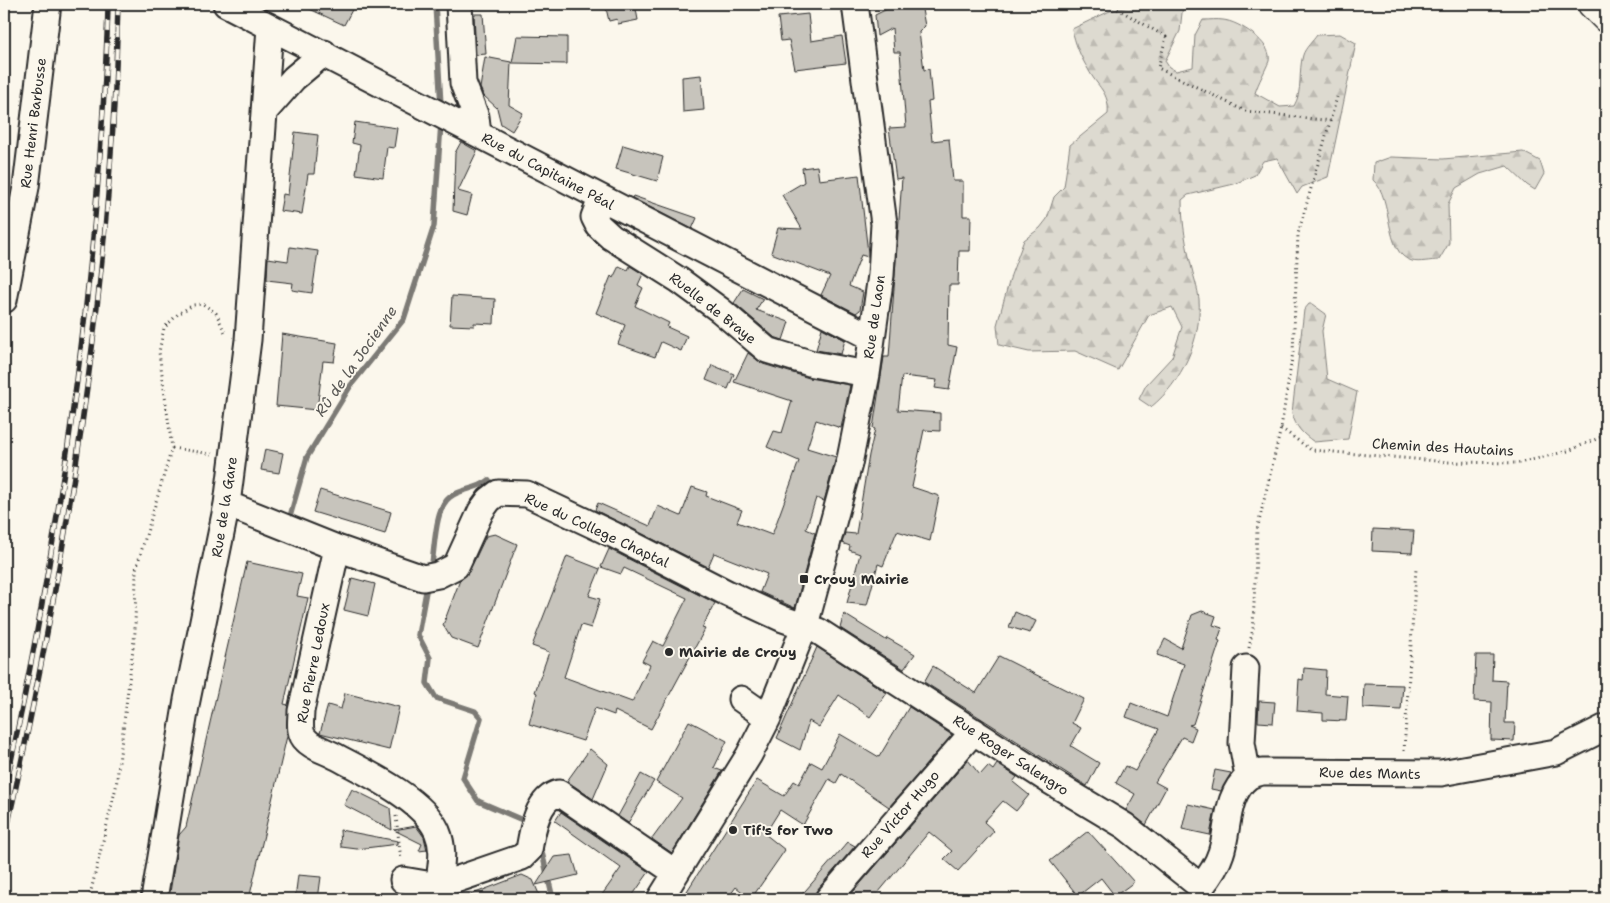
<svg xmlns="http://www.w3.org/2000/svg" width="1610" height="903" font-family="'Shantell Sans',sans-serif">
  <defs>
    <pattern id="forest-firs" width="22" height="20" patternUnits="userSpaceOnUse" patternTransform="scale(1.25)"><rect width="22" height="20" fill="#dddad0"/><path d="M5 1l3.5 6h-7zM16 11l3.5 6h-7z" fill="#bebbb3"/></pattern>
  </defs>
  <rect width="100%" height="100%" fill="#fbf7ec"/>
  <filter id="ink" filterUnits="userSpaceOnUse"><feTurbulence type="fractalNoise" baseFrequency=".02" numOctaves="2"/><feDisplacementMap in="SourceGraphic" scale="10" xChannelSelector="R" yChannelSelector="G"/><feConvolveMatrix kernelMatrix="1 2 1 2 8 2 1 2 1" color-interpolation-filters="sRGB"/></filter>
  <g filter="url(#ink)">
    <!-- forest -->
    <path fill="url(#forest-firs)" stroke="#84827e" d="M1141,4H1183L1180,31L1165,61L1169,67L1176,71L1193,67L1195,35L1203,20C1210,20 1217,19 1223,20C1238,21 1273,43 1269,61C1266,69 1258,83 1255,93L1280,107L1294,106C1303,91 1298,71 1303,55C1305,48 1313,41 1317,35L1340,34L1356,43L1328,177L1302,187L1297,194L1277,158L1263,161L1255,175L1234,184L1188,195L1182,200C1182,224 1186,245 1192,269C1194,278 1198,289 1199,299C1202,339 1182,382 1151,407L1139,399L1146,385L1172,357L1182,327L1172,307L1149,315L1118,370L1075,351L1029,352L999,345L997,325L1011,275L1024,240L1040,228L1047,219L1054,197L1064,187L1070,145L1108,114C1110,92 1097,87 1088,69C1080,56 1075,43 1072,29L1110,11Z
      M1523,152L1540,161L1544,174L1535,190L1527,185L1507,166L1480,174L1456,188L1448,204L1449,243L1439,260C1431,260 1419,263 1412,261C1383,253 1394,198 1373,180L1374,163L1391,157L1443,159Z
      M1309,304H1312L1326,314L1322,331L1327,379L1357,392L1348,439L1314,442C1302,433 1296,428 1292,413L1304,310Z"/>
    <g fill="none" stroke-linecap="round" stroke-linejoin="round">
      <!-- stream -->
      <path stroke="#7b7a75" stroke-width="5.5" d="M435,4L441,106
        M289,520L307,457L351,385L404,319L434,226L441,123
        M432,563C435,545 435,508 450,497C461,488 477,490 489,480
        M427,586L418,635L430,658L427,683L436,698L475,711L481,718L463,778L478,801L527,822
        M539,840L553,899"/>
    </g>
    <!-- building -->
    <path fill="#c7c4bc" stroke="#2b2b2b" d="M299,4H355L344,25Z
      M605,4H635L638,20L618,24L617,19L609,21Z
      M897,4H921L925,26L919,32L924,70L929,69L932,101L928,102L932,141L949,139L953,181H963V216H971L970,251H959L958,285H949L948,345L957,347L949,390L935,388L937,380L902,376L898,410L940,413V431L924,430L912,487L939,496L930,541L897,531L883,566L878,564L867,605L847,603L860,554L849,550L850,546L842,543L845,533L856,534L869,455L875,429L873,428L884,357H889L902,178L896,179L889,128L906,127L900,52H894L892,28L877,36L875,15Z
      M474,14H483L486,54L476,55Z
      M808,14L811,41L842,36L846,63L795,69L789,40L781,41L778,17Z
      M517,36L567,37V64L512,63Z
      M485,57L511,62L509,105L523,113L512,131L501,124L497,108L484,96L480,88Z
      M701,75L704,110L683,112L682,77Z
      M355,122L397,128L394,148L387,147L383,178L356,174L360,145L352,143Z
      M295,132L318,135L314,174H308L302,214L280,211L283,194L288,195Z
      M461,142L477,151L458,191L472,195L467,215L453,211L455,153Z
      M623,145L663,157L657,181L616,169Z
      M817,166L819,180L859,175L868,253V257L861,255L849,286L863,292L860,310L856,313L821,295L830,276L771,253L778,228L802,229L782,195L804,182L802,168Z
      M633,196L697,218L692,229L632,198Z
      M290,247L318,251L312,293L292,290L293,283L267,280L268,258L288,261Z
      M619,266L628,270L630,266L643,274L638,285L643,288L635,306L669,323L667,327L687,336L681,351L661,342L655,357L618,344L625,325L596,313L611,276L613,278Z
      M743,289L763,299L756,310L789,322L783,340L774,337L734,303Z
      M452,296L495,299L494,324L474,323V326L450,325Z
      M822,328L845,340L841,354L816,350Z
      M282,334L337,343L334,362L323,361L317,410L276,406Z
      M748,353L763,364L809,378L850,385L841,428L816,420L807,448L836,457L824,501L816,498L806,529L815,533L795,608L760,592L767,574L714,553L708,567L595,510L598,503L650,526L658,506L681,516L692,487L707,492L706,496L742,510L737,522L772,535L799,461L767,447L774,431L782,433L792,401L734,382Z
      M712,365L734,374L728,389L706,380Z
      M265,449L283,453L279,473L261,470Z
      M320,490L391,512L385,534L313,512Z
      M1373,529L1414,531L1412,553L1372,551Z
      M495,534L517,544L478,648L451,638L443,625L460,580L469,572L486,536Z
      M609,549L715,603L702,628L705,629L651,729L615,711L614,715L595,708L583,741L529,724L537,693L535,692L549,652L532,646L567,556L600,569L589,596L600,599L591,628L581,625L564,677L632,702L650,665L642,661L653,641L663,646L687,598L624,568L621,574L601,567Z
      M247,562L302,574L297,596L308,598L284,704L288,705L287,736L249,899H169L179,835L186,827Z
      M352,578L375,584L368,616L344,610Z
      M1202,611L1216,616L1213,625L1222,628L1218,640L1220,641L1193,724L1189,725L1196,728L1191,741L1182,737L1155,782L1166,788L1146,825L1126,810L1135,794L1116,783L1125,766L1135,771L1159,729L1126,717L1131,703L1167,717L1184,664L1157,655L1165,639L1181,648L1192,615Z
      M1015,612L1036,621L1030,633L1009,627Z
      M844,614L886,640L887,638L915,654L904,669L840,628Z
      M817,647L887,693L870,717L839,695L819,727L809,721L800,750L777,738Z
      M1476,655H1493L1492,680L1507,681L1505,723H1515L1514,741L1491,740L1492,702L1474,701Z
      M999,656L1084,699L1072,723L1081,728L1071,746L1099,763L1087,786L924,682L933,666L976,693Z
      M1304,668L1326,670L1325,694L1348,696L1346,721L1323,720V713L1297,711L1299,679L1303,680Z
      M1364,684L1403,685L1401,710L1363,708Z
      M345,693L399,707L389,750L320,733L328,705L341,709Z
      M1259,701L1275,702L1273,723L1258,722Z
      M909,707L952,735L889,807L841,774L836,783L829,779L803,825L780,810L765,834L785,850L751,899L736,887L727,899H682L757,780L784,796L794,781L799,784L811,762L822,768L840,734L879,757Z
      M689,721L727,741L714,768L722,771L672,853L652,839L682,798L656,782Z
      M590,749L608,764L593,799L567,781Z
      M968,760L980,775L988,766L993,770L997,764L1017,777L1013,782L1029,795L1016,811L1003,801L984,822L994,831L958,871L944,859L952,851L929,832L873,899H847Z
      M1215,770L1231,773L1221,791L1211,789Z
      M641,774L654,781L628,823L618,816Z
      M352,789L390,808L392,830L344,805Z
      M1188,804L1215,810L1210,835L1182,829Z
      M561,812L649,872L630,899H599L621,868L555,821Z
      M416,826L424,837L427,850L419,851L422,844L394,830Z
      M340,830L398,841V844L357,849L341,847Z
      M1088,831L1134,882L1115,896L1101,878L1078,896L1050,861Z
      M848,842L855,846L817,890L814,899H798Z
      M572,855L578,875L536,885L554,857Z
      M298,875L321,877L318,899H295Z
      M522,875L533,880L541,899H465V897Z"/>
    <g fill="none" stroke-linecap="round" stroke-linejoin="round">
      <defs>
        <path id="minor" d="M226,4L871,337
          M459,4L463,83L476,117L478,134
          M265,111L294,78L324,53
          M601,199L594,217L598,225L611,237L679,280L720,310L767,350L813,364L867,374
          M4,300L26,187L48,4
          M227,504L337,548L423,578L438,575L456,566L481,511L489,500L498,493L527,494L614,535L727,593L783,619L818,631L1050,781L1125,826L1201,887V899
          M337,548L301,711C301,720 298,733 306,740C312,747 325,751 333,755C363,771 422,798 437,831C448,857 436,875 439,899
          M1246,668L1242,743L1248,777
          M741,699L768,718
          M403,880L438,886
          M438,886L522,857L529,850C532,832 537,798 559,793L676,873
          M1201,887C1209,877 1217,866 1221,853C1229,830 1225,795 1248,777C1251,775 1258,773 1262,772L1441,773L1556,752L1606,727
          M154,899L187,700L227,504L248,340L270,27
          M660,899L749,755L768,718L805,625L849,464L867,374L881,275L884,224L855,4
          M828,899L974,731"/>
        <path id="major" d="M1592,4L1606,18"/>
      </defs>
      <!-- minor casing -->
      <use href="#minor" stroke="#2b2b2b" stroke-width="29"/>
      <!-- major casing -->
      <use href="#major" stroke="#2b2b2b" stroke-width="31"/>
      <!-- path -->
      <path stroke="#2b2b2b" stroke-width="3" stroke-dasharray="1 4" stroke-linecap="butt" d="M1109,4L1166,37L1158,68L1245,111L1332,121
        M4,120H14
        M1281,428L1311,450L1448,462L1519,463L1568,451L1606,435
        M172,448L212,454
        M1249,648L1253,628L1257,530L1281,428L1293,352L1298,234L1337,97
        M1404,751L1416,569
        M396,816L401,860
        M89,899L116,787L135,632L136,569L172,448L159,352L164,328L178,314L193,305L203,304L216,313L226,335"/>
      <!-- minor -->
      <use href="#minor" stroke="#fbf7ec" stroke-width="25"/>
      <!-- major -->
      <use href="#major" stroke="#fbf7ec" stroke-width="28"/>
      <defs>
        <path id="rail" d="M4,794C49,588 83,379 99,168C103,113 107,58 108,4
          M4,842C65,567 112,287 118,4"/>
      </defs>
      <!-- rail casing -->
      <use href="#rail" stroke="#2b2b2b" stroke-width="5.5"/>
      <!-- rail -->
      <use href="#rail" stroke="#fbf7ec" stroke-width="4" stroke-dasharray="11" stroke-linecap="butt"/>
    </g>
  </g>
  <!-- markers -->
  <g fill="#2b2b2b" stroke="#fbf7ec" stroke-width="2">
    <rect x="799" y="574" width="10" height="10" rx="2.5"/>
    <circle cx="669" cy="652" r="5"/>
    <circle cx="733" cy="830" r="5"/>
  </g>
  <g text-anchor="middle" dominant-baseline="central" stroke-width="4" stroke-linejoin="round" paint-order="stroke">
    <!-- street labels -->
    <g font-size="14" fill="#2b2b2b" stroke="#fbf7ec">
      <text transform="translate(33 123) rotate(-83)">Rue Henri Barbusse</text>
      <text transform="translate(548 171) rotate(28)">Rue du Capitaine Péal</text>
      <text transform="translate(713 308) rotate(38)">Ruelle de Braye</text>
      <text transform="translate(874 317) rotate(-82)">Rue de Laon</text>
      <text transform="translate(1443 447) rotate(3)">Chemin des Hautains</text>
      <text transform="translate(224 507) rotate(-81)">Rue de la Gare</text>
      <text transform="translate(597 530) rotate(25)">Rue du College Chaptal</text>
      <text transform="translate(313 663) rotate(-79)">Rue Pierre Ledoux</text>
      <text transform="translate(1011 755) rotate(33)">Rue Roger Salengro</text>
      <text transform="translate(1370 773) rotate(1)">Rue des Mants</text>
      <text transform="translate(900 814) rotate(-49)">Rue Victor Hugo</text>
    </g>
    <!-- poi labels -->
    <g font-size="14" font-weight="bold" fill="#2b2b2b" stroke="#fbf7ec" text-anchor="start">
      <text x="814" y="579">Crouy Mairie</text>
      <text x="679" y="652">Mairie de Crouy</text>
      <text x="743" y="830">Tif's for Two</text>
    </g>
    <!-- water labels -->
    <g font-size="15" font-style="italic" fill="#5a5956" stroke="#fbf7ec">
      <text transform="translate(356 361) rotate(-55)">Rû de la Jocienne</text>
    </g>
  </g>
  <!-- margin -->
  <rect width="1610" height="903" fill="none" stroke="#fbf7ec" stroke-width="20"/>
  <rect x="10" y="10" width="1590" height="883" fill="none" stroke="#2b2b2b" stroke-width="2" filter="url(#ink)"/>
</svg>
